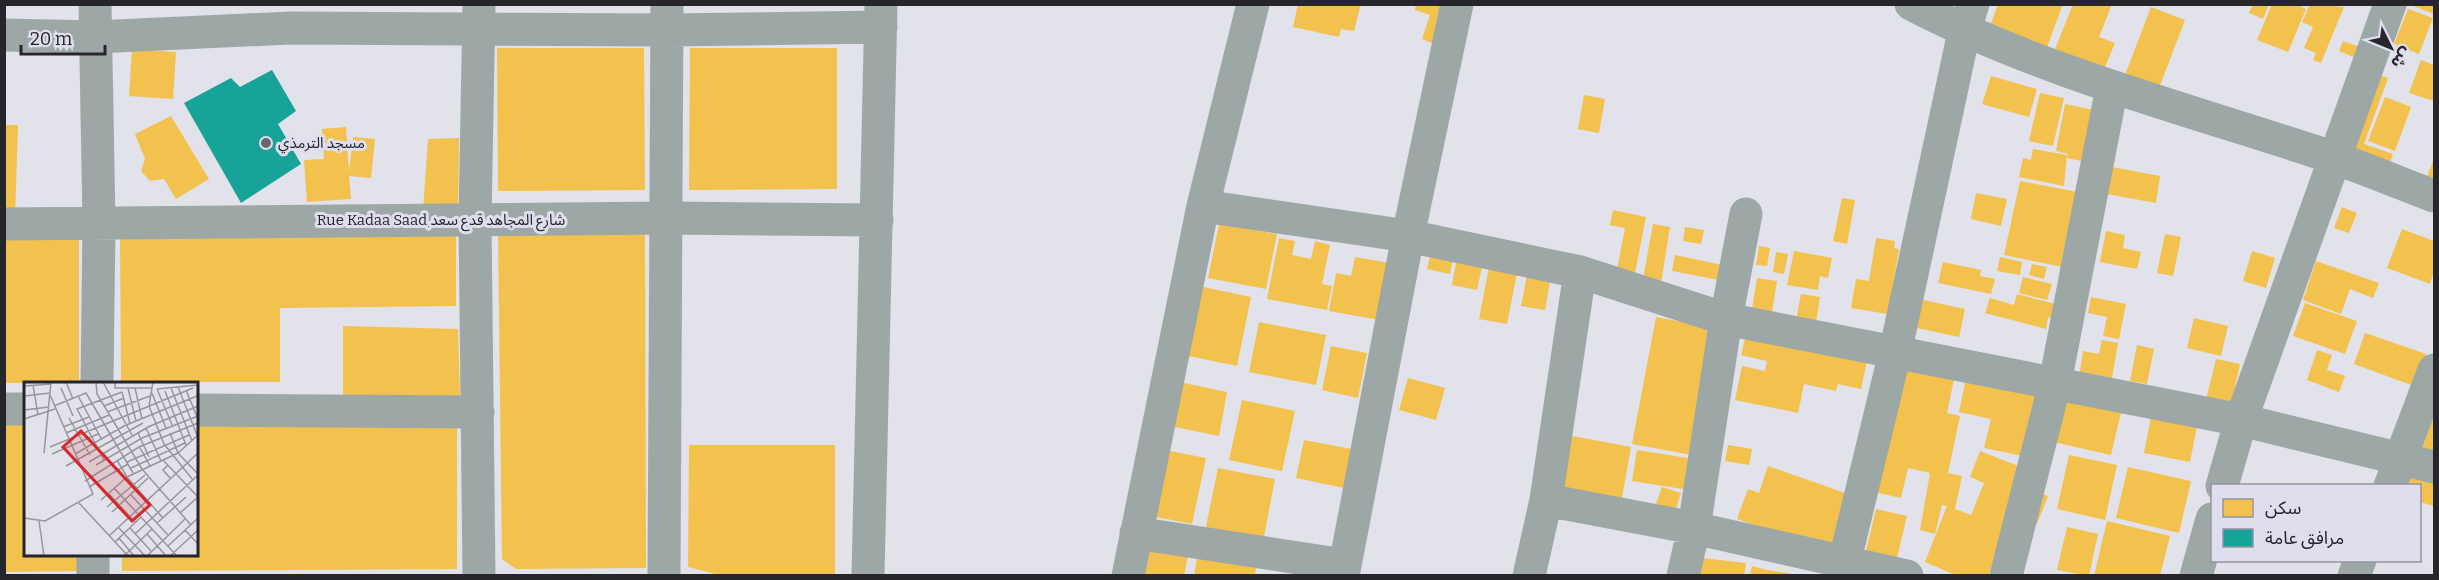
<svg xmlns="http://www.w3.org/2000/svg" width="2439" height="580" font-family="Bitter,'Noto Sans Arabic',serif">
  <rect width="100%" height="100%" fill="#e2e2ea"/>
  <!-- homes -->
  <path fill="#f2c14e" d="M1298,4H1361L1354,31L1341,29L1339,37L1293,27Z
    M1416,4H1445L1432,43L1422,39L1430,15L1415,10Z
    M1998,4H2063L2046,50L1989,29Z
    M2073,4H2112L2099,37L2115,43L2101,76L2052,57Z
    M2253,4H2269L2263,19L2249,13Z
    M2272,4H2296L2306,9L2288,52L2257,40Z
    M2310,4L2344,7L2321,63L2313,60L2316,53L2304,48L2313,27L2302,22Z
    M2408,4H2434V14Z
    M2151,7L2185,20L2159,88L2125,75Z
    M2408,9L2433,18L2419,54L2394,44Z
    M2343,41L2365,49L2361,60L2339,51Z
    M497,48H644L645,190L498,191Z
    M690,48H837V189L689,190Z
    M132,49L176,52L173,99L129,96Z
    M2421,60L2434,65V101L2409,93Z
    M2370,72L2388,78L2364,144L2393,154L2387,172L2340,155Z
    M1991,76L2037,89L2029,117L1982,104Z
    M2040,93L2064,98L2053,146L2029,141Z
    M1584,95L1605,99L1599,133L1578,129Z
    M2385,97L2411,107L2395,151L2368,141Z
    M2065,104L2104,112L2094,164L2067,158L2068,154L2056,151Z
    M171,116L209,179L176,199L164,179L150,181L141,171L145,159L135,134Z
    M4,125H18L15,218H4Z
    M346,127L349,172L353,137L375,139L371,178L349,176L351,199L307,202L304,160L324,159L322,129Z
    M459,138L458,211H423L428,139Z
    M2033,149L2067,155L2064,186L2019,177L2023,158L2031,160Z
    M2434,158V180L2427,177Z
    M2112,167L2160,176L2156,203L2107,194Z
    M2020,181L2077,192L2062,267L2004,255Z
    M1976,193L2007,199L2001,226L1971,219Z
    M1842,198L1855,200L1847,244L1833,241Z
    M2342,207L2357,213L2349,233L2334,228Z
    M1613,210L1646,217L1634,278L1616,275L1625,228L1610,225Z
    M1219,224L1277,234L1266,289L1208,278Z
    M1653,224L1670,227L1661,283L1643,279Z
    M1685,227L1704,230L1701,244L1683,241Z
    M2402,229L2434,241V271L2430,284L2387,268Z
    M2106,231L2125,235L2123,248L2141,252L2137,269L2100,262Z
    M645,232L646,568L516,569L502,559L498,233Z
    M456,233V306L280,308V382H121L120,236Z
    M2165,234L2181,237L2173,276L2157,273Z
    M4,236H79V383H4Z
    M1279,238L1295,241L1292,255L1311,259L1315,241L1330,245L1322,284L1332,286L1327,310L1267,299Z
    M1876,238L1895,241L1894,248L1899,249L1888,314L1851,308L1856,279L1869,281Z
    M1759,246L1770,248L1767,266L1756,265Z
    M1432,248L1454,253L1450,274L1427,269Z
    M1794,251L1832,258L1828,278L1820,276L1818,290L1787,285Z
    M2252,251L2275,258L2266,288L2243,281Z
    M1458,252L1484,258L1477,290L1452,285Z
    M1776,252L1788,254L1784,274L1773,272Z
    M1675,255L1727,266L1724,281L1672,271Z
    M1355,257L1396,264L1385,321L1329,311L1336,273L1351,276Z
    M2000,257L2022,262L2020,275L1997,271Z
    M2316,261L2379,283L2373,298L2350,289L2341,314L2303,300Z
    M1490,262L1518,268L1507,324L1479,319Z
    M1943,262L1981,270L1980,276L1995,279L1991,294L1938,283Z
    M2032,264L2047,267L2044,279L2029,275Z
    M1529,265L1552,270L1545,310L1521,306Z
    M2023,277L2052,284L2047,300L2019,293Z
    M1757,278L1777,281L1772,312L1752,309Z
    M1194,285L1251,297L1237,366L1179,354Z
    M1801,294L1820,297L1816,323L1796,320Z
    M2017,294L2059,305L2055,319L2048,317L2046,329L1985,313L1990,298L2014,305Z
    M2091,297L2126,304L2119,339L2103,336L2107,317L2088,313Z
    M1919,299L1965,309L1959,337L1912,327Z
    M2305,303L2357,321L2345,354L2293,336Z
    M1656,317L1716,328L1692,455L1632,444Z
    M2194,318L2228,326L2221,356L2187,348Z
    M1259,322L1326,335L1316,385L1249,372Z
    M343,326L458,329L460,397L343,398Z
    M2365,333L2426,354L2414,386L2354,364Z
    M1746,335L1867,361L1861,389L1838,384L1836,391L1804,384L1798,413L1735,400L1742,366L1765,371L1767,361L1741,355Z
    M2102,340L2118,343L2112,378L2080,372L2083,351L2099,354Z
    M2137,345L2154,349L2147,384L2130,381Z
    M1331,346L1367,353L1358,398L1322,390Z
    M2317,350L2332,355L2327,370L2345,376L2339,392L2307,380Z
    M2216,359L2240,364L2231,406L2206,400Z
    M1903,367L1954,379L1947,413L1960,416L1948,473L1962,476L1955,509L1971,515L1984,483L1970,477L1980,451L2031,471L1988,576H1958L1925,562L1947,506L1942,505L1935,534L1920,530L1930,473L1908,468L1901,498L1874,492Z
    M1408,378L1445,388L1436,420L1399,410Z
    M1966,378L2037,394L2023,456L1984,448L1991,419L1959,412Z
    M1179,382L1227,392L1219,436L1170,426Z
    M2061,390L2123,404L2111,455L2049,441Z
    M1242,400L1295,411L1282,471L1229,460Z
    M2152,412L2198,421L2190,462L2144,453Z
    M2432,421L2434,422V453L2422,449Z
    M457,422V569L122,571V554H196V424Z
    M4,425H26V554H79V571L4,572Z
    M1567,435L1631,447L1622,498L1557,486Z
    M1304,440L1352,449L1344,488L1296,478Z
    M689,445H835V576H723L688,567Z
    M1728,445L1752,449L1749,465L1725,461Z
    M1160,449L1206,458L1192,524L1146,515Z
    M1637,450L1694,459L1689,490L1632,481Z
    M2069,455L2117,465L2105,520L2057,509Z
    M1768,466L1851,495L1831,552L1737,519L1748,489L1759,493Z
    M2128,467L2191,481L2179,533L2116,518Z
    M2413,467L2434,472V506L2420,502V486H2408Z
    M1218,468L1275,479L1263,542L1205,531Z
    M1662,487L1681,493L1673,518L1653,512Z
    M2035,491L2048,496L2037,524L2023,518Z
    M1876,509L1907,516L1896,562L1865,555Z
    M2107,521L2170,536L2160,576H2094Z
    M2067,527L2098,534L2089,576L2057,570Z
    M1141,547L1188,556L1184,576H1135Z
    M1197,557L1256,568L1255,576H1194Z
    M1702,558L1746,563L1744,576H1700Z
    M1752,566L1767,570L1806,576H1750Z"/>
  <!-- public -->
  <path fill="#17a398" d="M272,70L296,111L278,124L301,164L241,203L184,103L231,78L240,87Z"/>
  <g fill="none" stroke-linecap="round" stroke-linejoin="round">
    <!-- minor -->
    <path stroke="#9da8a6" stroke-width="33" d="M95,4L99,223L97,384
      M479,4L475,220L479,576
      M1911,4C2044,73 2191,110 2332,157C2366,169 2400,183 2434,196
      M4,35L95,37L291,28L667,30L881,27
      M1203,206L1408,236L1580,272L1726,319L2241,420L2434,467
      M4,224L666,218L877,220
      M4,409H26
      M196,410L478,412
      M2222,486L2241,420L2390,4
      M2390,486L2434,370
      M1546,500L1694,528L1907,576
      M1136,533L1344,565
      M93,576V554
      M664,576L667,4
      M868,576L881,4
      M1128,576L1203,206L1253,4
      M1343,576L1408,236L1457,4
      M1529,576L1546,500L1580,272
      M1683,576L1694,528L1726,319L1746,214
      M1841,576L1895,353L1964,32L1973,4
      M2006,576L2055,383L2112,87
      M2196,576L2212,519
      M2354,576L2360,560"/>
  </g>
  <!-- markers -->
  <circle fill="#68676e" stroke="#dfdeed" stroke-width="2" cx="266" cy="143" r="6"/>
  <g text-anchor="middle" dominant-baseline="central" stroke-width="6" stroke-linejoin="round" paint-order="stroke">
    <!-- poi labels -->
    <g font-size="15" fill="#26252b" stroke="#dfdeed" text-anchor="start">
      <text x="278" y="143">مسجد الترمذي</text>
    </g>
    <!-- street labels -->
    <g font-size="15" fill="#26252b" stroke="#dfdeed">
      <text x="441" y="220">Rue Kadaa Saad,شارع المجاهد قدع سعد</text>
    </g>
  </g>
  <!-- overview -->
  <g transform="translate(24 382)">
    <rect width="174" height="174" fill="#e2e2ea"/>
    <path fill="none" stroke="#97969e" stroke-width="1.5" d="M42,0L49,17M72,0L73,12L118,87M79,0L109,55M91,0V6H128M129,0L125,24L140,62L169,98M9,3L14,33M0,4L27,2M154,5L173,53M37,6L49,34M104,6L112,39M111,6L118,37M147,6L168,59M133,7L149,45M133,7L174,3M162,8L174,37M141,9L162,63M98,10L106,42M128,11L142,46M0,14L26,11M54,14L78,58M30,24L62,11L109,91M80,24L100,16M0,28L25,25M83,30L126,14M45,36L66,73M0,37L31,27M39,45L65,35M122,46L137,79M42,51L85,33M114,51L125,75M146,51L154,71L174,92M115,64L126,84M26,65L169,6M20,71L27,0M28,72L74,52M51,72L100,44L173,14M80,78L53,27L98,10M93,78L103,95L154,71L174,53M139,78L174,115M65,80L124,45L174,24M103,80L165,53M72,83L118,56L174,34M144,83L139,88L147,97M42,84L119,41M107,86L161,61M118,87L167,143M61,99L115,65L174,41M65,105L104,82M90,106L153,174M84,111L112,141M107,113L144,153M77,118L103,95L139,136M55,121L104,174M83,125L121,93M88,130L124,96M156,131L174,115M0,136L21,139L69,112L26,13M15,139L20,174M133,141L162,115M95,146L121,174M106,146L127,169M161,148L174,162M111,152L174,93M123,152L142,174M85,154L174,71M95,156L110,174M91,160L117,135M144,164L173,137M100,174L128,147M123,174L161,137M146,174L174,148"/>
    <path fill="#d62828" fill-opacity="0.15" stroke="#d62828" stroke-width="3" d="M57,49L126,123L108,139L39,65Z"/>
    <rect width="174" height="174" fill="none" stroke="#26252b" stroke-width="3"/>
  </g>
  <!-- border -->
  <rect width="2439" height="580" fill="none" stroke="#26252b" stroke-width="12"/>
  <!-- legend -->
  <rect x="2211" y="484" width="210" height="78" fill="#dfdeed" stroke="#95949f" stroke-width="1.5"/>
  <rect x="2223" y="499" width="30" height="18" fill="#f2c14e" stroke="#95949f" stroke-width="1.5"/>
  <text x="2265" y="514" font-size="18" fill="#26252b">سكن</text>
  <rect x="2223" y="529" width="30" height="18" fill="#17a398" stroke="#95949f" stroke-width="1.5"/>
  <text x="2265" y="544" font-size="18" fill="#26252b">مرافق عامة</text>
  <!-- north arrow -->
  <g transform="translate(2391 48) rotate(133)" stroke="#dfdeed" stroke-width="4.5" paint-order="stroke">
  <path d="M0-4.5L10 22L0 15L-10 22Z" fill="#26252b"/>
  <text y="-9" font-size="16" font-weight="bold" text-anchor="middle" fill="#26252b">ش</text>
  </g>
  <!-- scale -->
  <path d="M21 45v9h84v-9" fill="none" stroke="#26252b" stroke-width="3"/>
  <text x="30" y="45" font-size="18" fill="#26252b" stroke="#dfdeed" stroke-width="4.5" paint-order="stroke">20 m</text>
</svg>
